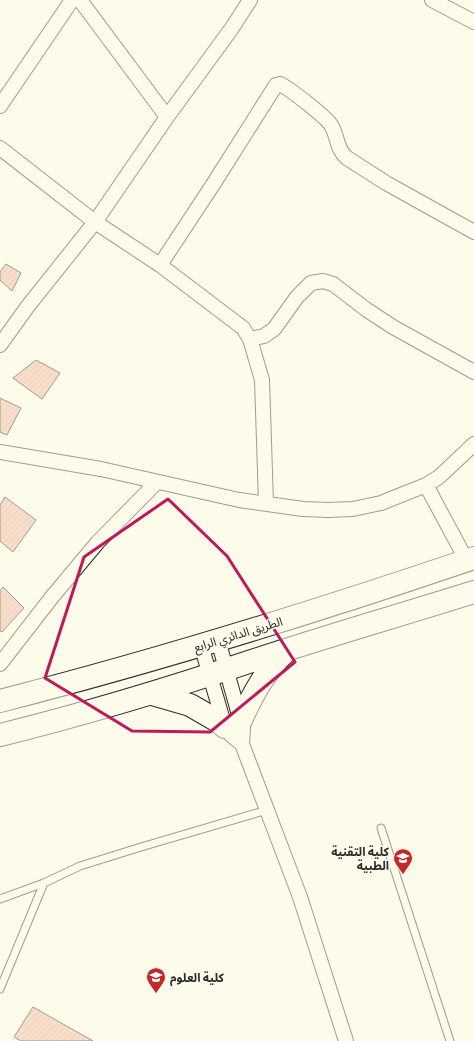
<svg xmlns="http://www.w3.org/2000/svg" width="474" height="1041" font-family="Manrope,'Noto Sans Arabic',sans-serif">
  <defs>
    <pattern id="building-hatch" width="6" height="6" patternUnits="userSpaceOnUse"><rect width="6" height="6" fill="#f2b8a0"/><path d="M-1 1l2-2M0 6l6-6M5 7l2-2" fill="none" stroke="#d09e8a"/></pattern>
  </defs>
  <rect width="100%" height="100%" fill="#fdfbea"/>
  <!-- building -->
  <path fill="url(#building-hatch)" stroke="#2b2b2b" d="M6,264L21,273L12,291L0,280V272Z
    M36,360L60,373L42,399L13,378Z
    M0,398L21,408L7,435L0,432Z
    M5,497L36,520L13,552L0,541V505Z
    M3,587L24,608L2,632L0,631V591Z
    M33,1007L93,1041H21L14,1037Z"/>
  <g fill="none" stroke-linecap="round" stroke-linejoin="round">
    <defs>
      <path id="service" d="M381,828L450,1041
        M0,899L44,883L80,866L141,847L267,810
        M0,989L44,883"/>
      <path id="minor" d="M80,0L167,117
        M432,0L474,22
        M0,106L72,0
        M0,148L95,222L160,265L243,328L250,339L262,380L266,503
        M160,265L214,183L276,85L280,84C289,88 326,117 331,125C338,136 336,149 347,158L386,183L474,232
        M250,339L264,336L274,329L297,297L311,283L323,281L333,284L367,310L393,327L474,372
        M0,345L28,306L95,222L167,117L232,28L250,0
        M0,452L101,469L239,500L303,509L328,510L353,509L381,503L426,485L439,477L474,444
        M426,485L461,550L465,561
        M218,640L243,729L242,744L300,897L346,1041
        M201,645L225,727L231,735L242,744
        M0,664L52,597L98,542L157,482"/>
      <path id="primary" d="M152,694L190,705L216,720L225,727
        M0,701C160,660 318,611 474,558
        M241,720C253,694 265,671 286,651
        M0,735C86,714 171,688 255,660C327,636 401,615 474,592"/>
    </defs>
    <!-- service casing -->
    <use href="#service" stroke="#2b2b2b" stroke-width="9"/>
    <!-- minor casing -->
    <use href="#minor" stroke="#2b2b2b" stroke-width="16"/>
    <!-- primary casing -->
    <use href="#primary" stroke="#2b2b2b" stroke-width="24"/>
    <!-- service -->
    <use href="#service" stroke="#fdfbea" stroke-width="7"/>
    <!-- minor -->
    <use href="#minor" stroke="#fdfbea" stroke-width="14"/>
    <!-- primary -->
    <use href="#primary" stroke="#fdfbea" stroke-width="22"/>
  </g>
  <!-- marked area -->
  <path d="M0 0H474V1041H0ZM168,499L227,556L295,662L210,732L132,731L45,678L84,557Z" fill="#fdfbea" fill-opacity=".55" fill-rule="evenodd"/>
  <path fill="none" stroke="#c2185b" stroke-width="3" stroke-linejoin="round" d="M168,499L227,556L295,662L210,732L132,731L45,678L84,557Z"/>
  <!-- icons -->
  <defs>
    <symbol id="university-pin" viewBox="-11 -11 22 30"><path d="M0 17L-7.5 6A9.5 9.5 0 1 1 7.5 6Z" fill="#c62828" stroke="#fdfbea"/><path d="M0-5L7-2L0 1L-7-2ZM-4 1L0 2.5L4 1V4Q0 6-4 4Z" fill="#fff"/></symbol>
  </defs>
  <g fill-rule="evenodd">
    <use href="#university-pin" x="392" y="847" width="22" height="30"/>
    <use href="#university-pin" x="145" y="966" width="22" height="30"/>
  </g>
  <g text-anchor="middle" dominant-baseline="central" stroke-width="3" stroke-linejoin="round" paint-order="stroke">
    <!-- street labels -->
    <g font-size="12" fill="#2b2b2b" stroke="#fdfbea">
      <text transform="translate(238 634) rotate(-17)">الطريق الدائري الرابع</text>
    </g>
    <!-- poi labels -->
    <g font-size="12" font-weight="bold" fill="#2b2b2b" stroke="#fdfbea" text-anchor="end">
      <text x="389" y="851">كلية التقنية<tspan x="389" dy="14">الطبية</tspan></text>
      <text x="170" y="977" text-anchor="start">كلية العلوم</text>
    </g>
  </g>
</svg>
